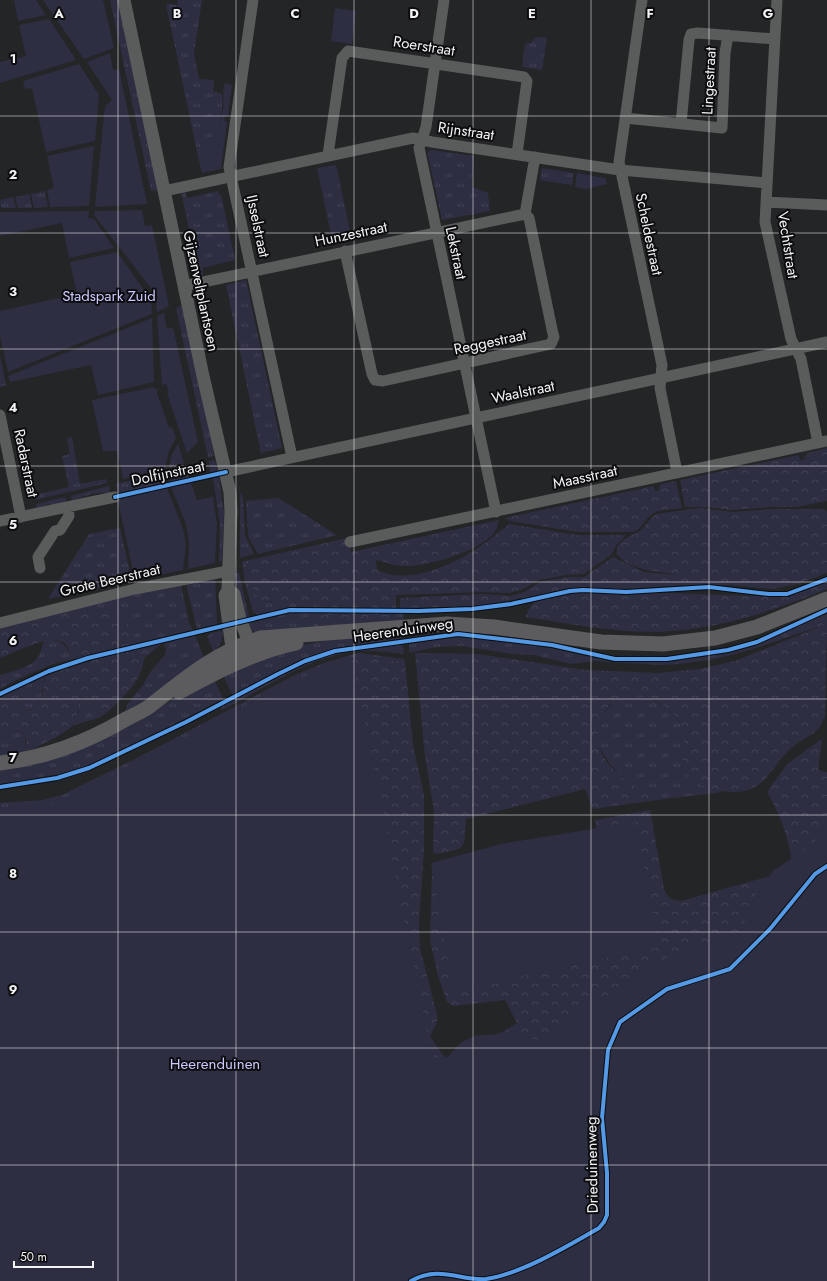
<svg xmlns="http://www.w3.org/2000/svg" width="827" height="1281" font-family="Jost,sans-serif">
  <defs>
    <pattern id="grass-tufts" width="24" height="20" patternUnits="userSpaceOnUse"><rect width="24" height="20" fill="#2e2e43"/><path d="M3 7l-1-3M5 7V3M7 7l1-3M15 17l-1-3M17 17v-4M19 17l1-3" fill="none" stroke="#424256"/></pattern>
    <pattern id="forest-crowns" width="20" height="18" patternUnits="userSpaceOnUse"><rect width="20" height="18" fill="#2e2e43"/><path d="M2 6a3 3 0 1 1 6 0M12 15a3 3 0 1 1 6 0" fill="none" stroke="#424256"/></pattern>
  </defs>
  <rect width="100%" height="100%" fill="#242527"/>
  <!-- grass -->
  <path fill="url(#grass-tufts)" fill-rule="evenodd" d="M110,0H118L159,190L151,191Z
    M178,0H202L194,53L199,79L214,80L213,91L222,94C224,123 214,138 199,161L166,4L177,5Z
    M536,37L547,38L542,70L522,67L525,44L532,42Z
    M432,150L474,156L472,187L488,193L490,211L442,220L428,155V152Z
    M542,168L574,173L572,185L540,180Z
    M339,178L348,221L329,225L320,182Z
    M45,191L48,207L34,208L31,194Z
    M181,191H185L187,198L218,191L219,195H221L235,260L202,268L203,275L199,276Z
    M29,194L32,208H18L15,197Z
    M13,197L16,208H1L0,200Z
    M246,280L282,448L261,453L226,285Z
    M183,305L211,436L214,456L208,457L176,308Z
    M0,356L6,385L0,387Z
    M72,437L80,484L106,479L107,483L35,500L34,495L69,487L62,456L70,454L67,438Z
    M178,444L184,463L169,467L172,454Z
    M215,460L218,472L211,473L209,461Z
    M185,467L189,478L170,482L169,471Z
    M165,472L166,483L118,493L116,484Z
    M219,477L224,513L222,561L219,562L220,524L213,478Z
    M109,486L110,494C101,490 80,496 72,502L71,496Z
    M240,492L243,497L245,535L254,554L240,558Z
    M65,497L67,504L54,506L50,504L42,506L37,510L36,504Z
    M278,498L337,535L258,554L248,536L246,501Z
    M120,528L132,581L48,599L89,534Z
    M242,561H245L249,580L270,602C287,600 309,598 324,608L295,607L259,615L253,612L245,583Z
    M234,573H239L249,617L243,619Z
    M215,577L217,624L197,629L186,584Z
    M181,585L189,623L193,630L52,664L10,683L0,689V675C13,671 32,668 39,655C42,650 41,646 45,640C61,638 65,646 74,657L132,641L100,609L0,630V627L99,602Z
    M291,612L403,613L404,620L258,633L251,630L246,624L254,622L255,619ZM330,615H387L388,620L359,622Z
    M827,614V624L750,650L715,659L679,664L660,665L595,661L571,664L534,655L511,654L463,646L435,647L409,653V644L449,637H469L564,650L615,662H661L702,657L741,649Z
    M224,630L221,642L214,653L207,637L211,633Z
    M398,634L402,639L364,644L315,655L233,694L231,692L222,673L291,647L324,641Z
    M195,635L205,660L168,687L124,713L129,702L143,685L151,671L165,655L166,648L163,643Z
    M403,644L404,654C390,653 375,650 361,651C314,653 264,689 222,710L220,707C252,688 286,669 322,657C347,649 376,647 403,644Z
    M358,653L404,659L405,662L364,658L353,662L336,664L264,695L174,747L0,833V803L42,800L62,795L141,756L297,674L330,661Z
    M45,676L40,702L36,708L25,711L22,707L23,695L15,689Z
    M213,677L223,699L162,731L87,766L59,774L0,785V768L129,724Z
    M636,693C657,700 684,715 685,740C686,758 682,766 693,782L723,792L657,800L637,789L622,778L610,764L598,746L597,735L603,715L614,700L622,696Z
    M83,696H88L98,707L110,710L99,718L74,725L79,711L78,705Z
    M12,730C29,731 25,738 25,752L0,757V737Z"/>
  <!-- forest -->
  <path fill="url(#forest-crowns)" d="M827,448V501L796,507H769L732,510L706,507H685L680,480L799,455L800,460L805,459L804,456L808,455L807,453Z
    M676,481L682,508C672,510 659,508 651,515C644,520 642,530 632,532H578L510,521L505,518L654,486L655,491L659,490V487L661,484Z
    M699,508L734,512L772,509H824L827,512V573L798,584L771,589L730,585H682L627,589L577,588L480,606L400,608V598L482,594L511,596L524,592L540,582L566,577H584L613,557L644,572L676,575C668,572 656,572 646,570C635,567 607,558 620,543C626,536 635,535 641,530C646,525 650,519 656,514Z
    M499,520C498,525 496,531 493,534C477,552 427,567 403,566C394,566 385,562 376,560L377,570C414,589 472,556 500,531C503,529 506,527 509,524L577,535H626L617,544L611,555L584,574L566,575L539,580L521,590L509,593L482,592L396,595V609L324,608L301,601H259L249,580L245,561L348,538L351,552Z
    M827,581V589C778,609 726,627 672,631C623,635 573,624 525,617L531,606L536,601L576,593H666L787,597Z
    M100,609C121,613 128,620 132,641L74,657C71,653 68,648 65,644C51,632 15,653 0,658V630Z
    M330,615H387L389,616L388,620L318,626L313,623L312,619L316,616Z
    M827,624L825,716C823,720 821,726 818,729C810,737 798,741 790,749C780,759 775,767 767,777C748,800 716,792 693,782C690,777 685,772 684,766C680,744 692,732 671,712C648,690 612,685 601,721C598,730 596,736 598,745C606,771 636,788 657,800L593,809L585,789L466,819C463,850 469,848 436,854L433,852L434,812L425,756L415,653L477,654L586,670L658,673L699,669L735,661Z
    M163,643L144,658C142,681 126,694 110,710L98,707L88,696H83C77,704 79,714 75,723C70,731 35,749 25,752C25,748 27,743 26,739C23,724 7,732 0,737V697L15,689L23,695L22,707L25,711C43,712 43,689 45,676L100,658Z
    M364,658L405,662L413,745L424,795V849L419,924L420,948L438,1019L430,1037L444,1056L449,1059L470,1044L475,1035C491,1038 503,1033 517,1023L505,1000L453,1006L447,1002L438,976L430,940L432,872L434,867L597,829L595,820L650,810L664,889C668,898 671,900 681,901L785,872L792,864C789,837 780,815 767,792L787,764L822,739L818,770L827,772V859L752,939L484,1088L50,821L264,695L318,670Z"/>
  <!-- green -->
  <path fill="#2e2e43" d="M14,0H36L46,15L18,21Z
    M43,0H103L114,48L84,59Z
    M335,8L356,11L352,44L331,41Z
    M49,19L76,60L0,83V62L26,56L19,25Z
    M110,53L113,70L119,69L147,204L95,207L105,106L112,100L87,62Z
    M79,64L99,95L95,141L46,152L32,88L25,89L23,81Z
    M225,83L232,85L228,116H225L224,121L227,122L221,169L202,173L199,161C210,144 220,129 223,109C224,100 222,92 225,83Z
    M94,146L89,206L50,207L47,190L54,188L47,156Z
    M336,165L339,178L320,182L317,168Z
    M577,173L605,178L607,184L586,189L575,187Z
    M142,210L145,226L152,225L169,306L157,312L156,299L158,297L94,215L95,211Z
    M89,211L88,218L94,219L114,248L69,258L62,223L0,236V212Z
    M348,221L351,235L332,238L329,225Z
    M117,252L151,300L152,314L8,372L0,336V311L77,294L70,262Z
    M164,313L167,329L173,327L198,442L187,453L167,393L169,392L166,384L162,385L157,316Z
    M152,318L154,382L98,395L91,365L10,382L8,376Z
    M154,387V389H158L157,393L169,428L172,427L176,438L169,451L165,468L123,479L117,451H103L92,400Z
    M191,483L197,500L213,497L217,524L215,563L188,569L189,542L186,524L171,487Z
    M167,488L183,529L186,544L183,570L135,580L118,501H120V498Z
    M353,662L431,1053L435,1058L444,1059C452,1055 455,1047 462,1042C483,1028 517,1038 540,1040L578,1005L617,993L647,969L677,952L734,935L742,929L755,895L773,871L814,843L827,819V1281H0V812L32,803L51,805L318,670L336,664Z
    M635,822L660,947L453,991L431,863L501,844Z"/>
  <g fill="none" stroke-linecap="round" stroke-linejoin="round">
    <!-- minor -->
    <path stroke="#5a5b5b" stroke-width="11" d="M253,0L229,167L292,457
      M444,0L426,127L419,148L496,512
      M642,0L619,162L662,365L660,388L677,472
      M777,0L765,222L791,339L801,359L818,443
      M625,118L722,128L725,53L728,35
      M681,124L689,40L691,34L698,33L775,39
      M328,155L342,58L348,51L524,77L527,81L517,154
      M164,191L413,138L432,142L620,170L767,183
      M766,202L827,205
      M345,251L372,374L375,380L383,381L551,344L554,337L553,334L529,218L525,214L535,157
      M184,286L525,214
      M0,415L21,517
      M226,472L827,342
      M0,521L115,497
      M350,542L827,441
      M40,568L38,557L55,531L60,530L69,516L68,507
      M0,623L135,589L228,571"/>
    <!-- tertiary -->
    <path stroke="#5a5b5b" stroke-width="13" d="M124,0L203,376L230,492L231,511L228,590L225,595L231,641L236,658
      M228,590L234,594L240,619L253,652"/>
    <!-- secondary -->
    <path stroke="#5c5c5e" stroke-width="15" d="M179,692C216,672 254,652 296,643
      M0,763C45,758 87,742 126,719C134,715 143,711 150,706C185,678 218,651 261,638L447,624L494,627L601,642L663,644L715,638L757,627L827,599"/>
    <defs>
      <path id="cycleway" d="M115,497L226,472
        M0,694L49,671L88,658L290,610L419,611L472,609L511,604L570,591L583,590L626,592L709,587L769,594H787L827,579
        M0,787L57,778L89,768L186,722L278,674L305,661L335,651L458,634L552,645L615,659H667L728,650L757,642L827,610
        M411,1281C440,1265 460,1281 486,1279C521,1274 568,1246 599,1228L604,1222L607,1215V1173L602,1118L608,1050L620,1022L667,989L730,969L770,929L815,874L827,866"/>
    </defs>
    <!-- cycleway casing -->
    <use href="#cycleway" stroke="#0d0d0f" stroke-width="6"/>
    <!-- cycleway -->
    <use href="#cycleway" stroke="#5399e6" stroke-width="4"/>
  </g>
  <!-- grid -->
  <path fill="none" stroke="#f3f3f6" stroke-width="1" stroke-opacity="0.55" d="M118,0V1281M236,0V1281M354,0V1281M473,0V1281M591,0V1281M709,0V1281M0,116H827M0,233H827M0,349H827M0,466H827M0,582H827M0,699H827M0,815H827M0,932H827M0,1048H827M0,1165H827"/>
  <g text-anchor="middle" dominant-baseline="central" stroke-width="4" stroke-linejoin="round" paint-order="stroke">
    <!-- street labels -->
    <g font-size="15" fill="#f3f3f6" stroke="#0d0d0f">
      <text transform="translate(424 46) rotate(9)">Roerstraat</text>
      <text transform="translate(709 81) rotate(-87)">Lingestraat</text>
      <text transform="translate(466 131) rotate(8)">Rijnstraat</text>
      <text transform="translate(258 226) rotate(78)">IJsselstraat</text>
      <text transform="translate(351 234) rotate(-12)">Hunzestraat</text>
      <text transform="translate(649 234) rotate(78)">Scheldestraat</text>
      <text transform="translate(788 245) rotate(81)">Vechtstraat</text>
      <text transform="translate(456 253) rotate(78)">Lekstraat</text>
      <text transform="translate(201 291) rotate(78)">Gijzenveltplantsoen</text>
      <text transform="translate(490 342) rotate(-12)">Reggestraat</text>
      <text transform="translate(523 392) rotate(-12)">Waalstraat</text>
      <text transform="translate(26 463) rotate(78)">Radarstraat</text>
      <text transform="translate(168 473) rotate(-12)">Dolfijnstraat</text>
      <text transform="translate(585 477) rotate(-12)">Maasstraat</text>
      <text transform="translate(110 580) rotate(-13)">Grote Beerstraat</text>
      <text transform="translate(403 630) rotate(-8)">Heerenduinweg</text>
      <text transform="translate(592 1165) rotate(-91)">Drieduinenweg</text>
    </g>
    <!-- park labels -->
    <g font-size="15" fill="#c7c9ff" stroke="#0d0d0f">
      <text x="109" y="296">Stadspark Zuid</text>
      <text x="215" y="1064">Heerenduinen</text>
    </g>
  </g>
  <g font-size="13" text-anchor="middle" font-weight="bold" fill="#f3f3f6" stroke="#0d0d0f" stroke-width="4" stroke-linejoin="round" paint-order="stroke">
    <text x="59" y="18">A</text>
    <text x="177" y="18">B</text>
    <text x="295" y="18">C</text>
    <text x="414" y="18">D</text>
    <text x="532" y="18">E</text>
    <text x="650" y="18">F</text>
    <text x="768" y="18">G</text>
    <text x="13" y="63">1</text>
    <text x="13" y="179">2</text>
    <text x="13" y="296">3</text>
    <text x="13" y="412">4</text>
    <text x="13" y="529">5</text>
    <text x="13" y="645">6</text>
    <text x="13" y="762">7</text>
    <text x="13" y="878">8</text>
    <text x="13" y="994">9</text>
  </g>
  <!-- scale -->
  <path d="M14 1261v6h79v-6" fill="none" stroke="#f3f3f6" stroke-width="2"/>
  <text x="20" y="1261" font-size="12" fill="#f3f3f6" stroke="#0d0d0f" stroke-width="3" paint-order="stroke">50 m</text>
</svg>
